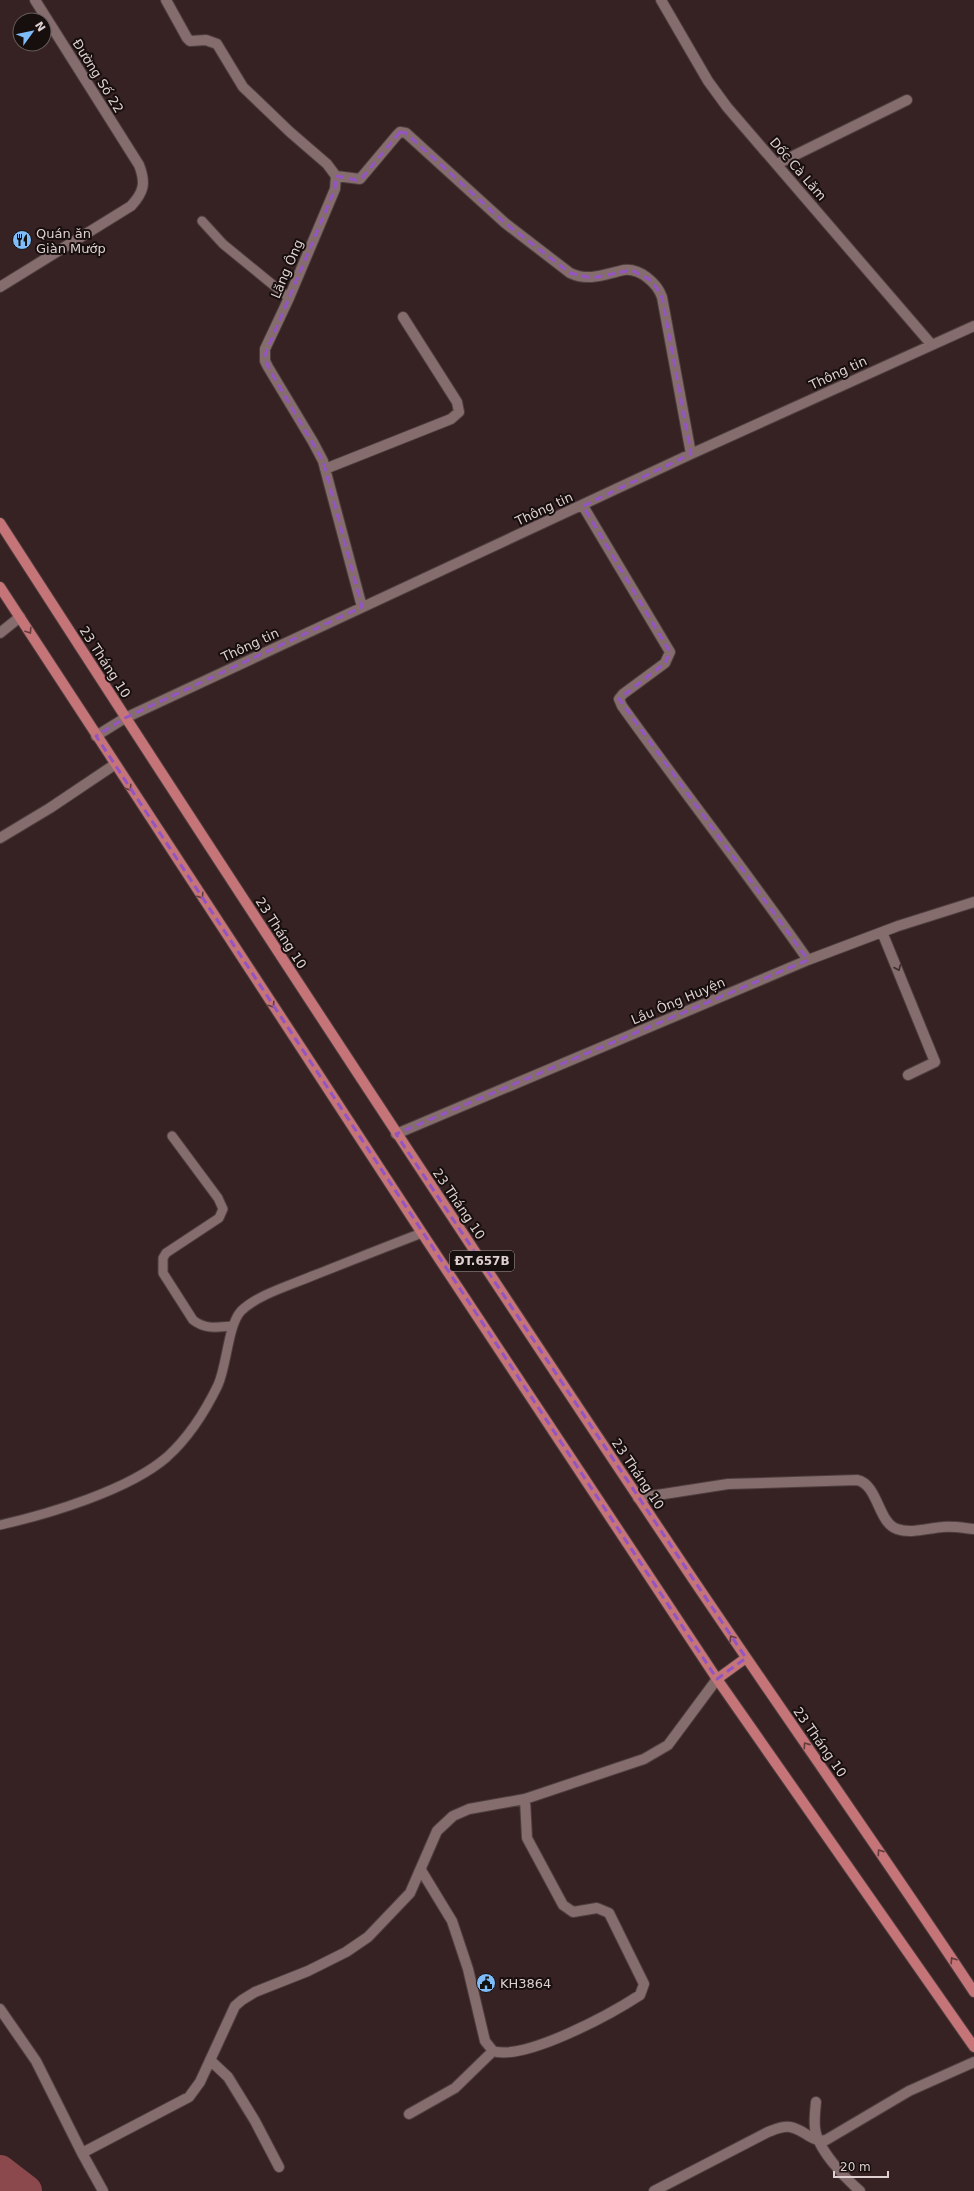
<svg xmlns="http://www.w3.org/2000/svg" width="974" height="2191" font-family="'DejaVu Sans',sans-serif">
  <rect width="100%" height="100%" fill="#362222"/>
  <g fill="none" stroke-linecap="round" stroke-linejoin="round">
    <!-- river -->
    <path stroke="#8c494d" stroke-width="32" d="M0,2171L26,2191"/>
    <defs>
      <path id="service" d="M202,221L223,244L289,298
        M172,1136L218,1198L223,1209L219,1218L166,1253L163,1258V1273L193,1320C206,1330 217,1327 233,1326
        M0,1525C49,1514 129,1490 167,1457C189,1437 205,1412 218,1385C227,1365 228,1325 241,1311C257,1295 291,1285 312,1276C348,1262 385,1247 422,1233"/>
      <path id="minor" d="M166,0L187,38L190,41L206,40L217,44L243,87L290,132L327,164L336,176L335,189L289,298L265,349V361L268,367L313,442L323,461L362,607
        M661,0L708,81L727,107L931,344
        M777,164L907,100
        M336,176L360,179L397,135L400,132L406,133L505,223L570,273C589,282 605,274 624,270C640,268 657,283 662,297L691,454
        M0,287L131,206C144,192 146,183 139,165L35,0
        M325,469L451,419L459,412L457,402L403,317
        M583,506L670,652L665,663L623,694L619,699L622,706C683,791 748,874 808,960
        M0,633L20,617
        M125,718L691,454L974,326
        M0,838L50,808L114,765
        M882,932L935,1062L908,1075
        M396,1134L808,960L898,926L974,902
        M638,1498L728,1484L857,1480C878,1484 878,1523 897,1529C911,1534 928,1528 943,1527C953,1526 964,1528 974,1529
        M421,1870L452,1921L468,1969L485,2041L493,2051C525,2061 611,2014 640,1995L644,1984L609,1913L597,1908L573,1912L563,1905L527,1838L525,1799
        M0,2009L36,2061L82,2153
        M210,2060L228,2077L255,2121L279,2167
        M816,2102C815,2111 814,2120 815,2128C817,2149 845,2178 860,2191
        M409,2114L455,2088L493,2051
        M103,2191L82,2153L189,2097L200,2082L235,2006L242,2000L255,1992L308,1971L346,1952L368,1937L410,1893L437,1831L453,1816L469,1809L525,1799L644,1759L668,1745L717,1679
        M654,2191L768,2132C776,2129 782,2126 790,2127C804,2129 812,2143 826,2140L909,2091L974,2062"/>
      <path id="secondary" d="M96,736L125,718"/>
      <path id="primary" d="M0,523C221,866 444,1207 670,1545C770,1695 875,1842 974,1992
        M0,587L422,1233L717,1679L974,2047
        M717,1679L746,1658"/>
    </defs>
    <!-- service casing -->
    <use href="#service" stroke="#4f3e3f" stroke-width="11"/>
    <!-- minor casing -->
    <use href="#minor" stroke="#4f3e3f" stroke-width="12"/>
    <!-- secondary casing -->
    <use href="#secondary" stroke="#4f3e3f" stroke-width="12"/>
    <!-- primary casing -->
    <use href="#primary" stroke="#4f3e3f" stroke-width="12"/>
    <!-- service -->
    <use href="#service" stroke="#856c6d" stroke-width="9"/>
    <!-- minor -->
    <use href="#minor" stroke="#856c6d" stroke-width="10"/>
    <!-- secondary -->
    <use href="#secondary" stroke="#856c6d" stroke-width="10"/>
    <!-- primary -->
    <use href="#primary" stroke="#c57478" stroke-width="10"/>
  </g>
  <!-- one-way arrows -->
  <defs><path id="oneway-chevron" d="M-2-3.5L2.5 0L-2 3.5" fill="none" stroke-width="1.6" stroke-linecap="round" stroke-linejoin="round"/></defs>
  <g stroke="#653c3e">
    <use href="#oneway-chevron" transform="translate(29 631) rotate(57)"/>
    <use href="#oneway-chevron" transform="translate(129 788) rotate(57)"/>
    <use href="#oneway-chevron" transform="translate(201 896) rotate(57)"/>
    <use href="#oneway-chevron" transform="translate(272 1005) rotate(57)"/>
    <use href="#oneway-chevron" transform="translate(732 1638) rotate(-124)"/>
    <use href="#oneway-chevron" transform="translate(806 1745) rotate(-125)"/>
    <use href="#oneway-chevron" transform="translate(880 1852) rotate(-125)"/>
    <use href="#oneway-chevron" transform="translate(953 1960) rotate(-123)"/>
  </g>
  <use stroke="#3e2f2f" href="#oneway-chevron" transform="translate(898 968) rotate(67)"/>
  <!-- marked area -->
  <path fill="none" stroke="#9455c3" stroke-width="3" stroke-dasharray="8 5" stroke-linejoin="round" d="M400,132L406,133L505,223L570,273L592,278L632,270L652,281L662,297L691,454L583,506L670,652L665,663L619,699L808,960L396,1134L746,1658L717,1679L96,736L125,718L362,607L323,461L268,367L265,355L335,189L336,176L356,180L363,177Z"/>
  <!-- icons -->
  <defs>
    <symbol id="restaurant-disc" viewBox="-11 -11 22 22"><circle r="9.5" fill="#7ebdf9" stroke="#170e0e"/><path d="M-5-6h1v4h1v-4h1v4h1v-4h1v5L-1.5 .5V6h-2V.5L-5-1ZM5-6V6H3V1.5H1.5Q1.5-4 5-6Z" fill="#111"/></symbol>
    <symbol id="civic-disc" viewBox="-11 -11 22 22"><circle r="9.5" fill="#7ebdf9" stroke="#170e0e"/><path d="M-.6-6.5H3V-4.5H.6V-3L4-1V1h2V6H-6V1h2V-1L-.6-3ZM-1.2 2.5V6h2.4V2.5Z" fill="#111"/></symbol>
  </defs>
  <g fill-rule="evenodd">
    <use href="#restaurant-disc" x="11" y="229" width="22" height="22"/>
    <use href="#civic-disc" x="475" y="1972" width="22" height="22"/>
  </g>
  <g text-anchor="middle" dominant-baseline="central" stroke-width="4" stroke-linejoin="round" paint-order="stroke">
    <!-- shield labels -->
    <rect fill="#170e0e" stroke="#a29696" stroke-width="1" x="450" y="1251" width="64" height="20" rx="3"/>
    <g font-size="12" font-weight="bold" fill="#ded0d0">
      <text x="482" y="1261">ĐT.657B</text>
    </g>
    <!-- street labels -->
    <g font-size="13" fill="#ded0d0" stroke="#170e0e">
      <text transform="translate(98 76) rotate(58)">Đường Số 22</text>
      <text transform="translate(798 169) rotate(49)">Dốc Cà Lăm</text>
      <text transform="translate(287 269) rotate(-67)">Lăng Ông</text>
      <text transform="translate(838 373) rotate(-25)">Thông tin</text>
      <text transform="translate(544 509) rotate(-25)">Thông tin</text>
      <text transform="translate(250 645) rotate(-25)">Thông tin</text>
      <text transform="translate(105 662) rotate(57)">23 Tháng 10</text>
      <text transform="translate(281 933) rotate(57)">23 Tháng 10</text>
      <text transform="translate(678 1001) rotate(-23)">Lầu Ông Huyện</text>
      <text transform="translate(459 1204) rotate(56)">23 Tháng 10</text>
      <text transform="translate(638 1474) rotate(56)">23 Tháng 10</text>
      <text transform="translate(820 1742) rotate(55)">23 Tháng 10</text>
    </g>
    <!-- poi labels -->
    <g font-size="13" fill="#ded0d0" stroke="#170e0e" text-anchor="start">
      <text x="36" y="233">Quán ăn<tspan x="36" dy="15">Giàn Mướp</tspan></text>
      <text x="500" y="1983">KH3864</text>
    </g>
  </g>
  <!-- north arrow -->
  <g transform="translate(32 32) rotate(57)"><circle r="19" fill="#170e0e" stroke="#675c5c"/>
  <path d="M0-3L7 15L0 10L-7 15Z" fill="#7ebdf9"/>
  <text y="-6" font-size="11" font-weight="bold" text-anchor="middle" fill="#ded0d0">N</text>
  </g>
  <!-- scale -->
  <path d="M834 2171v6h54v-6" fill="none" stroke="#ded0d0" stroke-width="2"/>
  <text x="840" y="2171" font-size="12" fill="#ded0d0" stroke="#170e0e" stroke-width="3" paint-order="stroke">20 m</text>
</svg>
